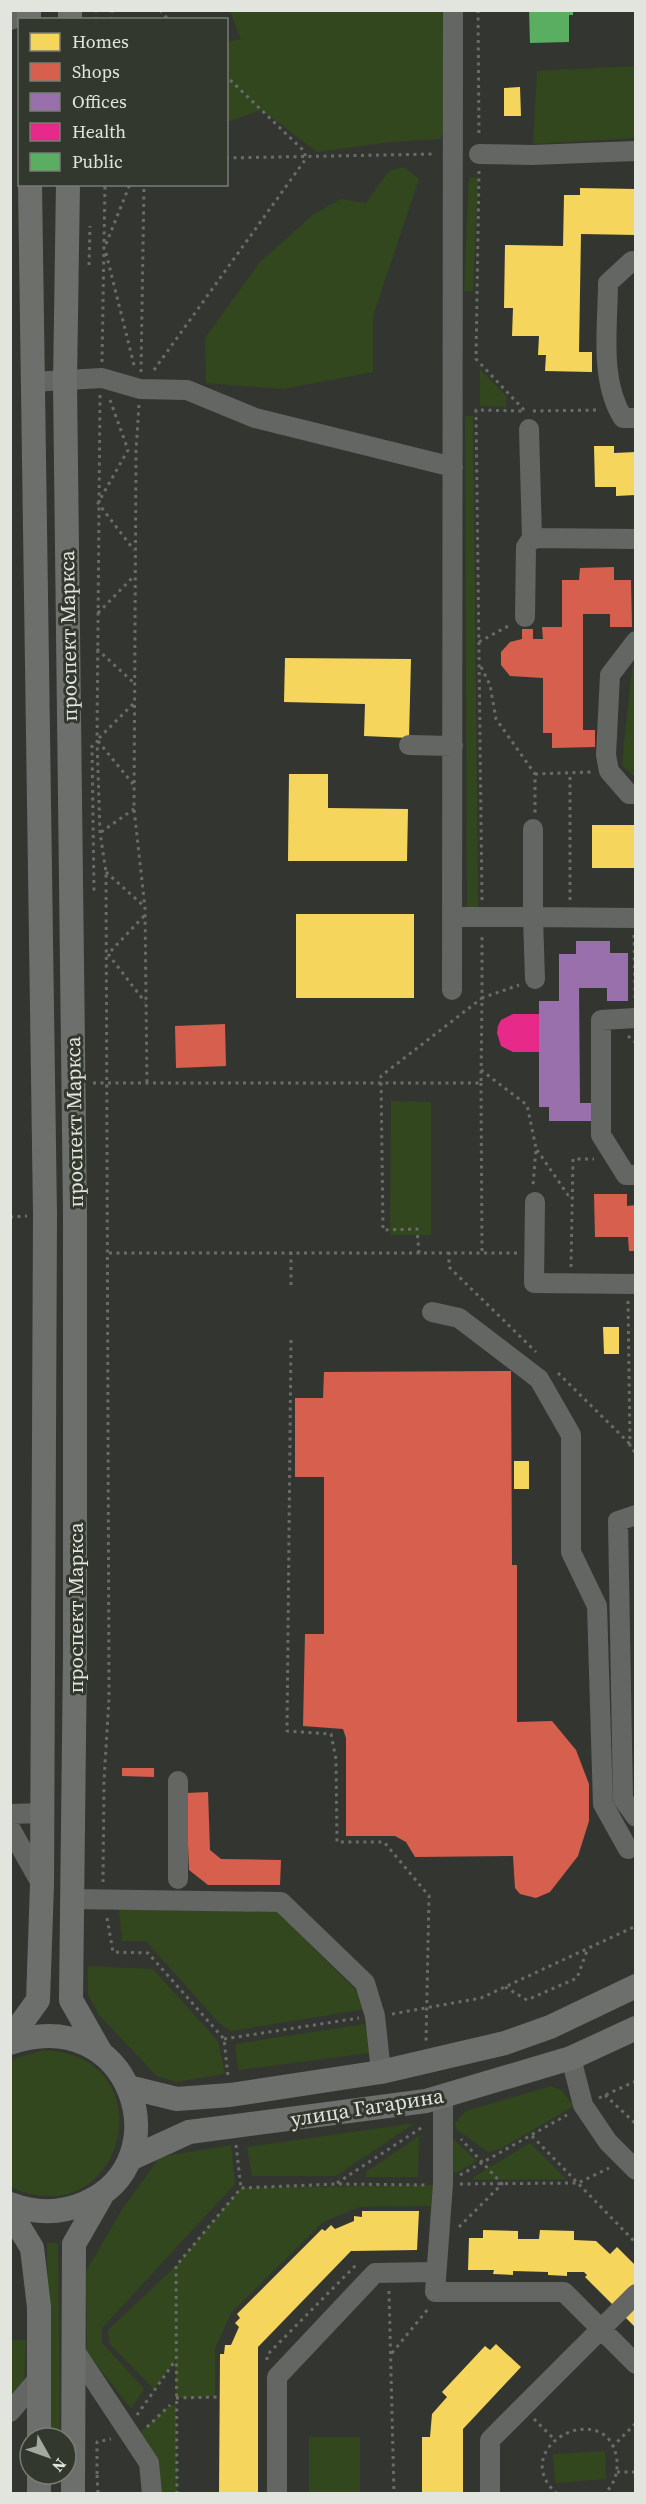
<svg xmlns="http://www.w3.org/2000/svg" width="646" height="2504" font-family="'Source Serif 4',serif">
  <rect width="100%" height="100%" fill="#333630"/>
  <!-- green -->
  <path fill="#32471e" d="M230,11H447L449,109L441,139L391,142L317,152L262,110L227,122L226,42L241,39Z
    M635,66V138L533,144L537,71Z
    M404,167L419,179L373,316V372L283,389L206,383L205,338L260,262L314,214L341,199L366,203L389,171Z
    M469,177L478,178L473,291H464Z
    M480,369L506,396V407L480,406Z
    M465,416H473L478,907L467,908Z
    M635,663V777L622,765L632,668Z
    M391,1101L431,1102V1235H390Z
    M119,1909L277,1912L359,1993L365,2009L232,2031L219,2023L146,1941H122Z
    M88,1966L153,1969L218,2041L225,2074L176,2082L157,2076L99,2015L88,1994Z
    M365,2024L370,2053L238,2070L235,2044Z
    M43,2050C170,2055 124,2239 11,2187V2060Z
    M551,2086L562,2091L574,2106L500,2149L488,2152L456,2129L455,2123L466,2111Z
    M415,2123L336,2176H252L247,2147Z
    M419,2136L418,2177H366V2172Z
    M453,2139L477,2161L456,2173L452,2169Z
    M530,2143L566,2179L472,2180L474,2177Z
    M231,2145L235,2184L102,2328V2343L144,2389L131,2409L87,2352L86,2271L123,2208L160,2157Z
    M433,2185L431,2206L359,2207L323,2222L231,2313L215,2349V2397L176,2398V2360L154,2389L109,2343L108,2330L176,2266L241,2188Z
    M47,2243H58L60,2438H48Z
    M11,2340H26L24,2384L11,2404Z
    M170,2405H176L177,2493H152L134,2438Z
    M309,2437H360V2493H309Z
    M605,2451L606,2479L555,2483L553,2454Z"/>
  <!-- homes -->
  <path fill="#f6d55c" d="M520,87L521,116H504V88Z
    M580,188L636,189V235L581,234L579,352H592V372L545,371L546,355H538L539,336H512L513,308H504L505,245L563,246L564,195H580Z
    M594,446H614V453L636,452V495L616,496V487H595Z
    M285,658L411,659L409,738L364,736L365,704L284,702Z
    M289,774H328V808L408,809L407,861H288Z
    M592,825H635L636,868H592Z
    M296,914H414V998H296Z
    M603,1327H619V1354H604Z
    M514,1461H529V1489H514Z
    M362,2211H419L417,2250L351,2251L258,2347V2494H219L220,2354H224L225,2345H231L239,2327L235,2323L240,2318L237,2314L322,2229L325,2231L331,2225L335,2229L354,2221V2216L362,2217Z
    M483,2230L518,2231V2239H539L540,2230L574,2231V2240L596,2241L610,2254L617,2247L636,2266V2328L585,2277L587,2275L584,2272H567V2276L548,2275V2272L513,2271V2275L493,2274L494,2270H468L469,2238H483Z
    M496,2344L521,2367L463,2429V2494H422V2437H430L432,2414L447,2397L442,2392L485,2346L490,2350Z"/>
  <!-- shops -->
  <path fill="#d6604d" d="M614,567V580H631L632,627H610V614H583V730H595V747L552,748V733H543V678L510,676L501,665V652L510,642L522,639V629H533V639H543L542,627H562V580H579L580,568Z
    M225,1024L226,1066L176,1068L175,1026Z
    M594,1194H627V1206L636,1205V1251H629L628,1237H595Z
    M511,1371L512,1565H517V1722L552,1721L576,1750L589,1784V1821L578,1856L550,1892L536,1898L520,1894L515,1888L513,1856L415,1857L406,1842L395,1836H346V1738L343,1729L303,1726L305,1634H324V1477H295V1398H323L324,1372Z
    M122,1768H154V1777L122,1776Z
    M208,1792L210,1850L221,1859L281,1860L280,1885H208L189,1870L186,1793Z"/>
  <!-- offices -->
  <path fill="#9970ab" d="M576,941H610V953H628V1001H607V988H579L580,1103H592V1121H549V1107H539V1001H559V954H576Z"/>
  <!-- health -->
  <path fill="#e7298a" d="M513,1014H539V1052H513L501,1046L497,1033L498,1026L501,1020Z"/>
  <!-- public -->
  <path fill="#5aae61" d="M529,10H573V15H569V42L530,43Z"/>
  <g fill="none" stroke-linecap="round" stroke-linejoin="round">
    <!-- path -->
    <path stroke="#6a6c69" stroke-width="3" stroke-dasharray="3 4.5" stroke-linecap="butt" d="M160,10L167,18L165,20
      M478,10L479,137
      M96,20V10
      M111,20L112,10
      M226,158L435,154
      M479,171L476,359L524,410
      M106,244L130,184
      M106,253L135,369
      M89,265L90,226
      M102,362L105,184
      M154,370L305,160V152L226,76
      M141,372L144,184
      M100,395L97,740L100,832L106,872L109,1698L104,1781L103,1882
      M110,400L128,450L98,503L134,550
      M139,405L136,451L134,809L145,908L147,1085
      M533,411L598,410
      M98,613L134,576
      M479,642L510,625
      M97,649L135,684
      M481,667L490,685L496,719L535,774V813
      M133,704L97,740L133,784
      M92,745L94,891
      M535,774L591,772
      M101,832L134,809
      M106,872L145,907
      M482,900L476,410L523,411
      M570,900V773
      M144,916L108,954L145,1002
      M634,935L635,1000
      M628,1036L636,1043
      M481,1070L527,1105L536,1148L533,1186
      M93,1083H481L482,998L519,985
      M481,1083L482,1252
      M537,1150L568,1195L573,1196
      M10,1217L27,1216
      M291,1252V1286
      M449,1252V1267L536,1352
      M109,1253H518
      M419,1253L417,1229L383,1230L381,1076L482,998V933
      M571,1267L573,1159H594
      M628,1301L630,1447L636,1453
      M291,1340L287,1731L331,1734L336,1759L337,1842H384L429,1896L426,2042
      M558,1373L630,1444
      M107,1918L113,1952L148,1953L224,2039L228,2076
      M505,1987L527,2000L577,1978L588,1948
      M392,2014L481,1998L636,1926
      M224,2039L359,2018
      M605,2095L636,2124
      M599,2098L636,2081
      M532,2136L636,2243
      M236,2145L241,2188
      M460,2175L567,2115
      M337,2183L424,2126
      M460,2184L578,2183L609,2168
      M459,2227L502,2184L461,2139
      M389,2291L394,2494
      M392,2353L428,2309
      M267,2360V2355L356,2265
      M176,2398L220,2397
      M137,2415L175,2361
      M534,2419L554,2439
      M147,2427L170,2405
      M612,2447L636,2423
      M617,2472H636
      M97,2474V2442L111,2439
      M97,2475L98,2494
      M177,2494L176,2266L241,2188L336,2184L426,2185
      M557,2494C504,2446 610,2394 617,2461C618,2473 614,2485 604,2494"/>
    <!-- minor -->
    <path stroke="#646664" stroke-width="20" d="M10,20L29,13
      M479,154L532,155L636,151
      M636,261H632L608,283C608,326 599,380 623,418H636
      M32,382L102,378L140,389L187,390L255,418L453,467
      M529,429L532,538
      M525,617L526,547L532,538L636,539
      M636,641L610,675L606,755L609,771L629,794H636
      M409,745L453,746
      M452,917H533V829
      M535,979L533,917L636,918
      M452,990L453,10
      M636,1018L601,1020V1135L626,1175H636
      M535,1202L534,1283L636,1284
      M432,1312L459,1318L539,1379L571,1435V1552L597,1606L603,1804L628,1849
      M636,1515L618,1521L623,1799L636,1817
      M10,1814L42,1813
      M10,1828L42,1885
      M178,1879V1781
      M71,1899L281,1902L365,1983L375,2016L381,2072
      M571,2058L583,2105L608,2142L636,2170
      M443,2096V2184L435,2292H564L636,2364
      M75,2351L149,2463L152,2494
      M10,2412L38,2379
      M277,2494V2377L375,2273L436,2272
      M490,2494V2440L636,2294"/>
    <!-- major -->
    <path stroke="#6d6f6c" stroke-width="24" d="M29,10V20
      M70,20V10
      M68,184L65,382L75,1214V1652L71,2000L100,2051
      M10,2039L38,2000L42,1885L45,1214L30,184
      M10,2043C132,2001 182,2162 85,2203C60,2214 36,2214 10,2204
      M128,2087L177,2099L230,2095L381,2072L505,2043L550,2027L636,1986
      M130,2159L189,2132L426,2101L571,2058L636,2028
      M10,2212L32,2248L39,2307V2438
      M39,2494V2474
      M73,2494L74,2244L101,2197"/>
  </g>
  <g text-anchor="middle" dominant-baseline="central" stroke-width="6" stroke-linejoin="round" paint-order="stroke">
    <!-- street labels -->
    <g font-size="21" fill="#e1e5de" stroke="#33382e">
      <text transform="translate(68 636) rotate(-91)">проспект Маркса</text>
      <text transform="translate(74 1122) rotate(-91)">проспект Маркса</text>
      <text transform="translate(75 1608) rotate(-90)">проспект Маркса</text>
      <text transform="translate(367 2107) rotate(-9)">улица Гагарина</text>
    </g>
  </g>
  <!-- border -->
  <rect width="646" height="2504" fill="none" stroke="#e1e5de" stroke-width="24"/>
  <!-- legend -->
  <rect x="18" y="18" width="210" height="168" fill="#33382e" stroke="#797d74" stroke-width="1.5"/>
  <rect x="30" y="33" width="30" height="18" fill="#f6d55c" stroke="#797d74" stroke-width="1.5"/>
  <text x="72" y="48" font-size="18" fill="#e1e5de">Homes</text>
  <rect x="30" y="63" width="30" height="18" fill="#d6604d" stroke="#797d74" stroke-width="1.5"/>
  <text x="72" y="78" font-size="18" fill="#e1e5de">Shops</text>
  <rect x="30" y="93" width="30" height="18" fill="#9970ab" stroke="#797d74" stroke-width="1.5"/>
  <text x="72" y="108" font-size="18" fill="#e1e5de">Offices</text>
  <rect x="30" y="123" width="30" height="18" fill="#e7298a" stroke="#797d74" stroke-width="1.5"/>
  <text x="72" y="138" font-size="18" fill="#e1e5de">Health</text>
  <rect x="30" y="153" width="30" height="18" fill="#5aae61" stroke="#797d74" stroke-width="1.5"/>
  <text x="72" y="168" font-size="18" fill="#e1e5de">Public</text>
  <!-- north arrow -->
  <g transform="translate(48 2456) rotate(130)"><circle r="28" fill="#33382e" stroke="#797d74" stroke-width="1.5"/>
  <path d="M0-4.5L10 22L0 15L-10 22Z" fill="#a4a8a1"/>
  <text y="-9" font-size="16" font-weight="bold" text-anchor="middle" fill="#e1e5de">N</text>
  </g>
</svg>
